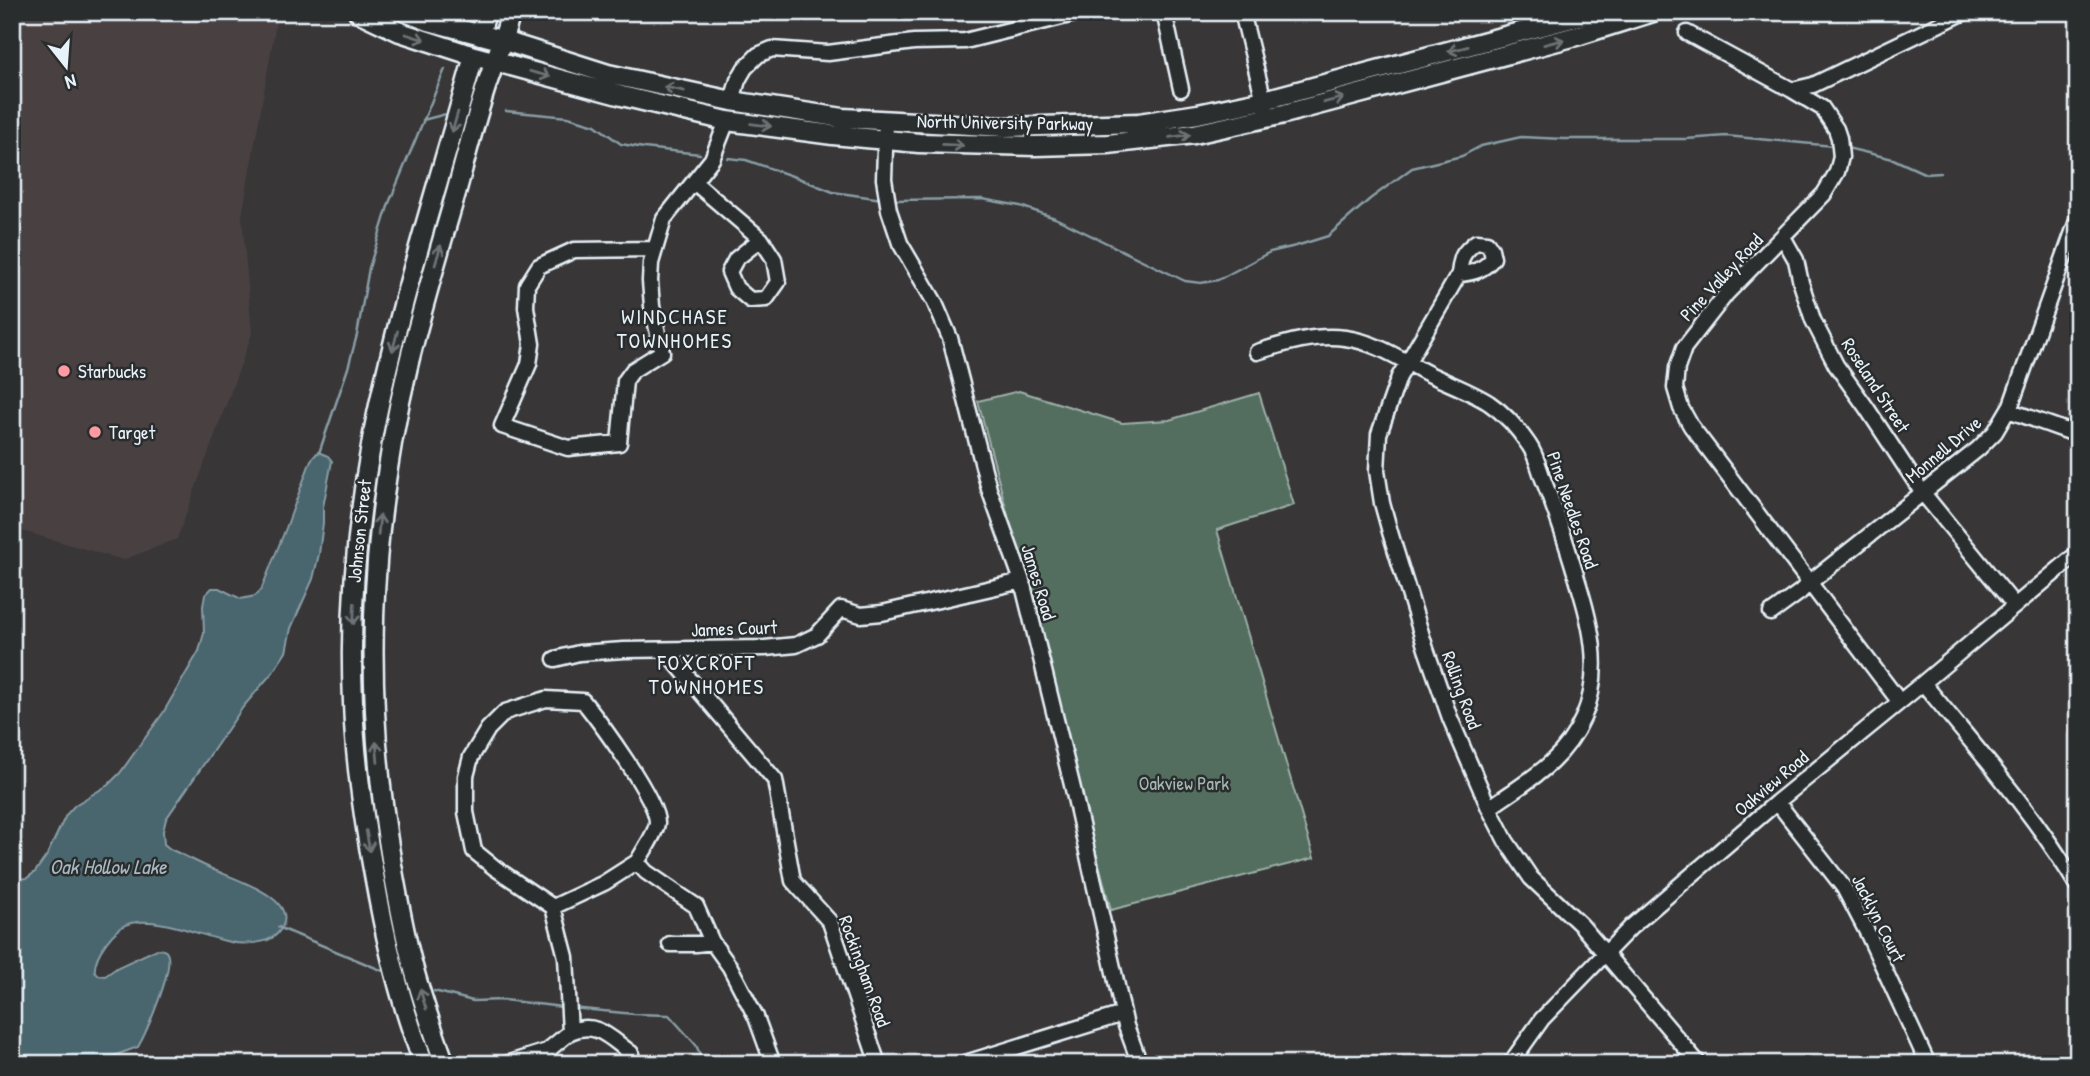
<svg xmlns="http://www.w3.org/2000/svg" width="2090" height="1076" font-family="'Patrick Hand',sans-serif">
  <rect width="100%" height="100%" fill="#383637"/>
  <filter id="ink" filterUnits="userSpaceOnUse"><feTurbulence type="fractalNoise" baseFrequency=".0143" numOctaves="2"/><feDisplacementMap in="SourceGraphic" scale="14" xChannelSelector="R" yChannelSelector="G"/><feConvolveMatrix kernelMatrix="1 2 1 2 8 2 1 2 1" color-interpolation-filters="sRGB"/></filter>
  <g filter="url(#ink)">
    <!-- built -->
    <path fill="#484142" d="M12,12H278L242,216L252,334L177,539L123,560L12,528Z"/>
    <!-- green -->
    <path fill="#536e5e" stroke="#9eb0ab" stroke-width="2" d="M1019,391L1122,423L1169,420L1259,393L1294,505L1217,530L1314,858L1111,910L978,401Z"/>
    <!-- water -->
    <path fill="#4a656e" stroke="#899da5" stroke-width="2" d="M318,452L328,456L332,461L323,507V523L319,554L313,579L291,628L286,652L273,672L243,707L166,819L163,831L164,844L170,849C185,856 199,863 214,870C235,879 308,901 277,934C268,944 243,945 230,942C200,936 162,917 131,923C115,926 93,956 95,972L98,975L105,976L118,967L157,949C162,950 165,949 167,953C175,968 146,1033 138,1047L108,1058L99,1064H12V880L27,878L35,872L47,855L66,815L75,805L108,785L120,773L163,713L199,651L204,633L203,606L205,595L212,588H219L241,599L255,596L261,590L286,528L311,460Z"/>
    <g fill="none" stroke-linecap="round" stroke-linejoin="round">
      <!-- stream -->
      <path stroke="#899da5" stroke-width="2.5" d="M459,15V12
        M506,111L568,117L595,125L621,144L644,148L700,154
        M423,120L446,114
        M1847,148L1893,159L1926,174L1940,173
        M728,158L746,160L798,178L833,192L882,199
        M892,200L982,199L1020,206L1055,218L1185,281L1201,283L1218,280L1270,252L1296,246L1328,236L1370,199L1412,168L1462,156L1481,146L1521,137L1564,139H1686L1726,136L1833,146
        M319,453L348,368L357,335L369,268L389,203L445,69
        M278,927L388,973
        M434,991L473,1001L504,1000L562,1007
        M572,1008L634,1014L669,1015L696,1045L704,1064"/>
      <defs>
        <path id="minor" d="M1164,12L1181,89
          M1242,12L1266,109
          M1687,33L1792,90L1822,108L1836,129L1839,138L1841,157L1837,172L1824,194L1727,293L1684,348L1677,368L1675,388L1681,408L1691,426L1899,701
          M1792,90L1813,85L1965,12
          M732,101L738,80L745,68L758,55L772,49L828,53L914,42L965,41L1082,12
          M886,121L884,179L889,210L900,243L934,301L950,338L989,489L1022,581L1073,789L1126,1026L1140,1064
          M694,182L761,239L774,259L778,282L766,299L750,300L736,288L729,272L736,259L761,239
          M1783,237L1796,260L1801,283L1813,320L1836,365L1866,407L1922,492L2015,606
          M655,249L574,250L539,266L527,285L526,307L532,344L529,364L502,426L568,448L619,443L625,381L633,370L662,352L652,306L650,281L651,263L664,219L712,159L727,121
          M1459,274C1473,273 1484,270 1493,258L1491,249L1487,243L1476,242C1462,253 1461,257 1459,274L1399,377L1379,434L1377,471L1382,503L1390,532L1426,649L1450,718L1489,808L1506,841L1531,878L1581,925L1699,1064
          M1257,352C1286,343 1315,334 1345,338C1376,342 1400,359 1427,373C1447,383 1470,391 1489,403C1504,413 1519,430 1529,445C1536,455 1539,468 1543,479C1555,509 1565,539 1574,569C1589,618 1605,668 1583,718C1563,763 1527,781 1489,808
          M2008,410L2078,435
          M1771,613L1800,592L1809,583L1978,449L1995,432L2011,405L2078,218
          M665,650L775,780L793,881L830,922L878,1064
          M555,659L579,653L624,650L765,648L796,645L817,635L841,609L861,615L882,613L1022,581
          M1923,683C1977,749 2034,813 2078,887
          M1777,802L1844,888L1868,934L1928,1064
          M637,862L604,883L553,907L495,868L474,851L466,812V776L471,757L488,729L505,712L546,699L583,701C599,721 658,800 657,823C656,833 643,852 637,862L646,872L696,906L712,942
          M670,944H696L712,942L730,967L756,1017L773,1064
          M570,1032C596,1020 610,1038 631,1053L632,1064
          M506,1064L547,1051L570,1032L566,957L553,907
          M962,1064L1123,1014
          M1510,1064L1542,1019L1631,927L1777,802L1923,683L2078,553"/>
        <path id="major" d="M358,12L400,32L474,56L622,96L727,121L833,135L919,143L1035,146L1108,144L1194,134L1284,114L1580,35L1653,12
          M405,12L429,21L504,41L608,74L732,101L843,118L1005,127L1139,123L1198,114L1264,100L1595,12
          M480,35L486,12
          M424,1064C401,1005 386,943 375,880C364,822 355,762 353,702C349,615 357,520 373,434C398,306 439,182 474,56
          M445,1064C433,1031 422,999 413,966C404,933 398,899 392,865C363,694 368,534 408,366C422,308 439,251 456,193C466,157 475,120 487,84C495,60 505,37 511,12"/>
      </defs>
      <!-- minor casing -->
      <use href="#minor" stroke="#e8f1f8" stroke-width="19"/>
      <!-- major casing -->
      <use href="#major" stroke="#e8f1f8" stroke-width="23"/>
      <!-- minor -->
      <use href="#minor" stroke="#2a2d2e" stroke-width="14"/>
      <!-- major -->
      <use href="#major" stroke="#2a2d2e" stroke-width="18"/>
    </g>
    <!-- one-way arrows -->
    <defs><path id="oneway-shaft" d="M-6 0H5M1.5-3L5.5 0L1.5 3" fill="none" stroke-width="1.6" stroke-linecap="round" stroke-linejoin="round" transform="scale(1.75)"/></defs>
    <g stroke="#6c7275">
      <use href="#oneway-shaft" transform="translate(415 37) rotate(18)"/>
      <use href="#oneway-shaft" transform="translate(1554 42) rotate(-14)"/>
      <use href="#oneway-shaft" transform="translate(1458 49) rotate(166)"/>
      <use href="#oneway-shaft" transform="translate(540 74) rotate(15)"/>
      <use href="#oneway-shaft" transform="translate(674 89) rotate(-168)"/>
      <use href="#oneway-shaft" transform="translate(1334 100) rotate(-15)"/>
      <use href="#oneway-shaft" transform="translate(455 122) rotate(106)"/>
      <use href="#oneway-shaft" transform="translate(761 125) rotate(8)"/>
      <use href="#oneway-shaft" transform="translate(1180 136) rotate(-8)"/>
      <use href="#oneway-shaft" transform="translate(953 145) rotate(3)"/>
      <use href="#oneway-shaft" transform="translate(438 255) rotate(-74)"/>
      <use href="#oneway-shaft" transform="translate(395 341) rotate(104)"/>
      <use href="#oneway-shaft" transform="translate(379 525) rotate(-85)"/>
      <use href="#oneway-shaft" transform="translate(354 614) rotate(92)"/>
      <use href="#oneway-shaft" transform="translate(377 752) rotate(-95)"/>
      <use href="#oneway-shaft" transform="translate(368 841) rotate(80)"/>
      <use href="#oneway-shaft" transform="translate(423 999) rotate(-107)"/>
    </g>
  </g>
  <!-- markers -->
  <g fill="#ff9aa2" stroke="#2a2d2e" stroke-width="2.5">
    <circle cx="64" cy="371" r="7"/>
    <circle cx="95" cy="432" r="7"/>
  </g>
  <g text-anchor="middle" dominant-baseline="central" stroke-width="5" stroke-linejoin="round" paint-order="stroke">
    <!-- street labels -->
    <g font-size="19" fill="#e8f1f8" stroke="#2a2d2e">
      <text transform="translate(1005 122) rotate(1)">North University Parkway</text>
      <text transform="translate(1721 277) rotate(-47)">Pine Valley Road</text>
      <text transform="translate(1876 385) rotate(57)">Roseland Street</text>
      <text transform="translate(1943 449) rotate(-40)">Monnell Drive</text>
      <text transform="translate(1573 510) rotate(71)">Pine Needles Road</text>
      <text transform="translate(359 531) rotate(-84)">Johnson Street</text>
      <text transform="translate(1039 582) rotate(73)">James Road</text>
      <text transform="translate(734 628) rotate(-2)">James Court</text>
      <text transform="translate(1462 690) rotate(70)">Rolling Road</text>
      <text transform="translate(1771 783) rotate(-40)">Oakview Road</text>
      <text transform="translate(1879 918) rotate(63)">Jacklyn Court</text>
      <text transform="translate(865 971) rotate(70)">Rockingham Road</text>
    </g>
    <!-- poi labels -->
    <g font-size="19" fill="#e8f1f8" stroke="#2a2d2e" text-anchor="start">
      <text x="78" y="371">Starbucks</text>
      <text x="109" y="432">Target</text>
    </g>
    <!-- park labels -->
    <g font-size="19" fill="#a5b6b3" stroke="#2a2d2e">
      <text x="1184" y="783">Oakview Park</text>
    </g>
    <!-- neighbourhood labels -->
    <g font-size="21" letter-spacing="2" fill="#e8f1f8" stroke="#2a2d2e">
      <text x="675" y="316">WINDCHASE<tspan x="675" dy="24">TOWNHOMES</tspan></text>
      <text x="707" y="662">FOXCROFT<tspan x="707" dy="24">TOWNHOMES</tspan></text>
    </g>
    <!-- water labels -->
    <g font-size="21" font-style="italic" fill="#a9b9c1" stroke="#2a2d2e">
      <text x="108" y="866">Oak Hollow Lake</text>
    </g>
  </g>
  <!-- margin -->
  <rect width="2090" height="1076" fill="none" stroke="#2a2d2e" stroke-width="42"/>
  <rect x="21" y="21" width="2048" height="1034" fill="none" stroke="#e8f1f8" stroke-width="2.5" filter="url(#ink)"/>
  <!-- north arrow -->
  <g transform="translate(66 66) rotate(163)" stroke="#2a2d2e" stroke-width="5" paint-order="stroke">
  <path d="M0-5L12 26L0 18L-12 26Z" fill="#e8f1f8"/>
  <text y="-10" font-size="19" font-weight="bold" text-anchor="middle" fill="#e8f1f8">N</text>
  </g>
</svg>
